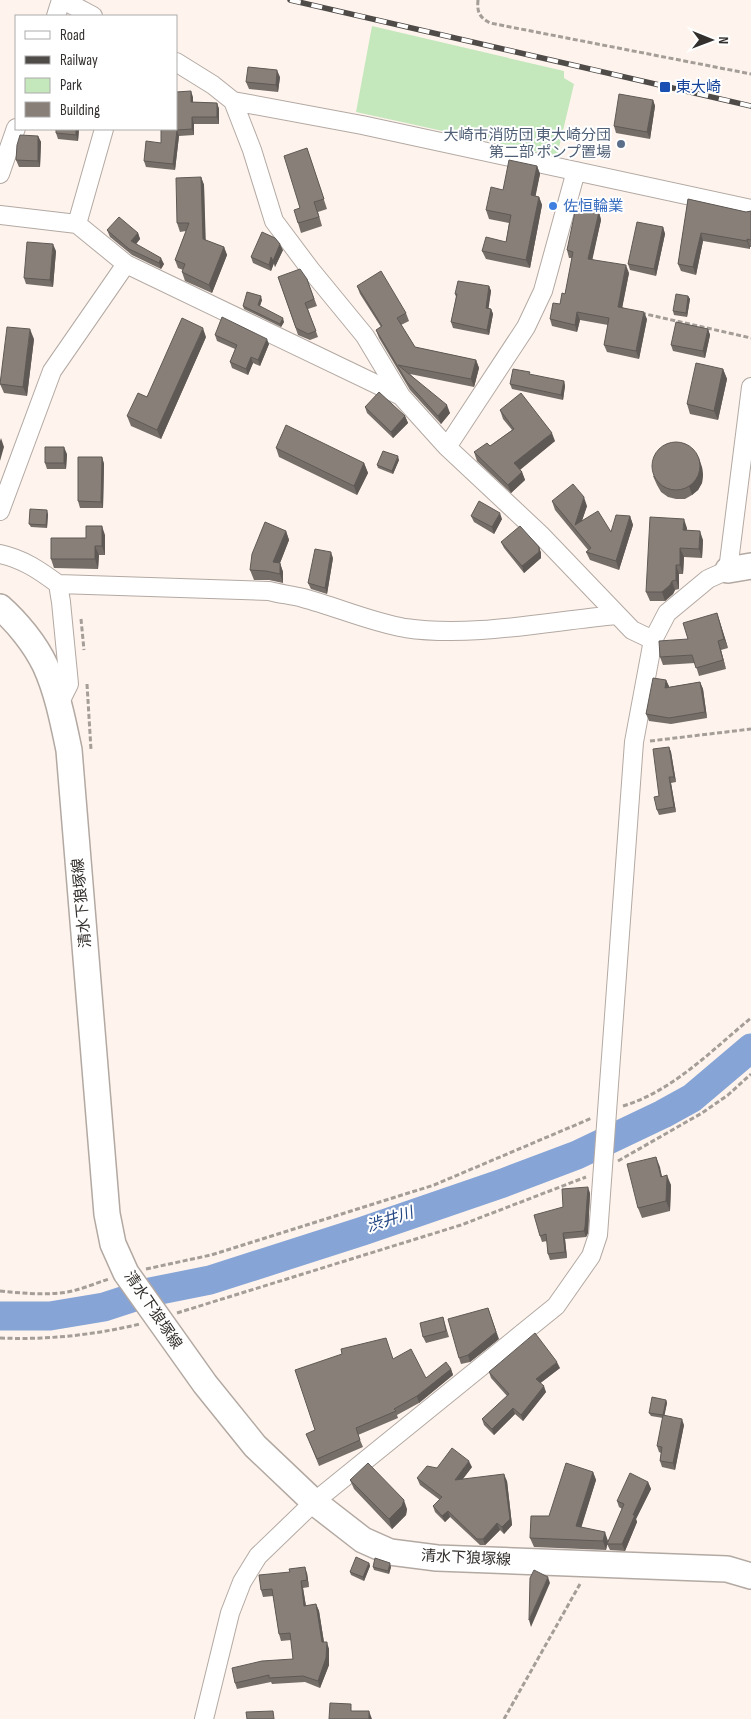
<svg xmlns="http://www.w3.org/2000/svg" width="751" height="1719" font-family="'Sofia Sans Condensed','Noto Sans JP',sans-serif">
  <rect width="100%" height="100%" fill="#fef4ed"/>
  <!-- green -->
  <path fill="#c4e7bc" d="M372,26L564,71V78L574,84L557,156L356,112Z"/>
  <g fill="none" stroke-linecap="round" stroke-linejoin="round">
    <!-- river -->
    <path stroke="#86a4d6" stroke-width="29" d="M0,1316H50L104,1307L150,1292L210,1280L363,1231L503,1183L577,1155L663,1114L692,1098L751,1048"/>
    <defs>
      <path id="street" d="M63,0L93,16
        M56,16L61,0
        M176,62L213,85L233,101L362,125L751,209
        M233,101L252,150L274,221L310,269L365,336L401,396L447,447L540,534L632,630L653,640
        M0,174L16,128
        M0,215L77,224
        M126,264L401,396
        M447,447L526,327L543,291L576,171
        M0,511L52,371L126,264L77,224L104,129
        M0,554C23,559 39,570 58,584
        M59,704L69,684L61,602L58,584L269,591C280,594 292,595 303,598C337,607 370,622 405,628C473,638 549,621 617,615
        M204,1719L230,1613L242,1582L258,1556L314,1502L556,1306L591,1256L598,1235L634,742L653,640L667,613L708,579L728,570L751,387"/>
      <path id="secondary" d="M728,570L751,566
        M0,607C17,622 35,644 45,665C57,691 63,721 69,750L107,1214L113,1244L126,1273L205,1384L255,1446L314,1502L363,1540L390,1552L437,1558L727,1569L751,1576"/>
    </defs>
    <!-- street casing -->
    <use href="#street" stroke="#b3a9a3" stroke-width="20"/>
    <!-- secondary casing -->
    <use href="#secondary" stroke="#b3a9a3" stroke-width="28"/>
    <!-- path -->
    <path stroke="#a49d98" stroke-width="3" stroke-dasharray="5 2.5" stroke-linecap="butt" d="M478,0C477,12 479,17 490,23L751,74
      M641,313L751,338
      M81,619L84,650
      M87,684L91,750
      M650,741L751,729
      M623,1106C673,1091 712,1050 751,1018
      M618,1161L702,1113L728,1095L751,1074
      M146,1269L211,1255L434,1185L592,1118
      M0,1291C20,1293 40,1295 59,1293C76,1292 93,1284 109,1279
      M177,1313L461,1225L586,1177
      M0,1338C47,1340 94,1335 140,1324
      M504,1719L580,1584"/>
    <!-- street -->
    <use href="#street" stroke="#fff" stroke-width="18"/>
    <!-- secondary -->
    <use href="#secondary" stroke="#fff" stroke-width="25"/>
    <defs>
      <path id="rail" d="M290,0L751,106"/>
    </defs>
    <!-- rail casing -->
    <use href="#rail" stroke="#4f4b48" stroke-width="5.5"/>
    <!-- rail -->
    <use href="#rail" stroke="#fff" stroke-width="4" stroke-dasharray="11" stroke-linecap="butt"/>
  </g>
  <!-- wall -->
  <path fill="#756d68" d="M280,77L278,92L249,89L246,82Z
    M193,97V102L217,103L219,109V124H194V135L179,136L175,170L146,167L144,161L161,143Z
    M653,100L655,106L650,139L616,133L614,126Z
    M56,129H79L78,141L58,139L56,133Z
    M38,136L41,142L40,167H19L16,160Z
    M307,148L327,209L318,212L322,226L301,233L298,223Z
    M537,166L540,174L535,196L539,197L542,205L530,268L486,259L482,251L506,242L509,223L489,219L486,210L503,190Z
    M201,177L204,185L205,240L224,247L227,255L212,293L185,281L182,272L183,270L178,268L175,260L186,231L180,232L177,223Z
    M688,199L746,212L751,211V247H750V249L703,241L696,275L681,271L678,264Z
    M599,212L601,220L592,259L629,273L622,307L647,319L639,359L607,352L604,345L608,325L580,320L577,332L552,326L550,319L560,304L565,294L572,258H569L567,250Z
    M663,227L665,234L656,276L630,270L628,264Z
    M107,230L138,233L140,239L136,244L164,264L161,269L132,255L110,237Z
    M283,250L275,267L274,263L271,271L253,263L251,257Z
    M56,251L53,287L26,284L24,278Z
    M278,277L307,279L317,306L308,309L318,337L310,340L298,335Z
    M357,286L406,313L409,321L401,325L415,347L476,360L479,368L474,387L410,374L450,413L441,424L410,390L379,338L376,330L381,327L360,294Z
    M489,286L491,291L488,308L491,309L493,314L489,335L453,328L451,322L456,297L455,294Z
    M688,296L690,299L687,317L674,315L673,311Z
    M262,300L260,306L284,322L281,327L244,309L243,306Z
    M708,329L710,335L705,358L673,351L671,345Z
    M215,335L269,344L260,366L253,363L248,375L232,368L230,362L235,349L217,341Z
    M206,337L161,439L131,426L127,416Z
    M34,339L27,396L4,393L0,384Z
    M723,369L727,379L718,420L690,414L687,404Z
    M564,381L565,386L563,400L512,389L510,384Z
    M365,407L405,416L408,423L393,438L367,413Z
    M500,410L555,441L520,470L522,472L525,480L511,493L477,461L474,452L490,446L512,430L503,419Z
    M276,448L364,463L368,473L357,495L279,457Z
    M67,454L66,469H47L45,463Z
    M102,457L104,464L103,508H80L78,501Z
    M399,460L393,474L378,468L377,465Z
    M702,467L703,475L702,483L698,490L692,495L685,499H676L668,497L661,492L657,485L653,476Z
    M552,501L587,506L582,520L611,532L630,516L633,525L619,570L590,560L586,552L588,550L555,510Z
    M48,514L47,528L31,527L29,524Z
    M471,516L502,519L494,534L474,522Z
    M687,528V530L703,540L702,558L684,557L683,574H679V589L675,590L673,594L665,601H650L646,592Z
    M286,531L289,540L280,563L283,572V583L269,580H254L250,570Z
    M105,535V555H99L98,569L54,568L51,559L86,538Z
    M501,542L539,547L541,553V558L524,573L504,548Z
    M333,558L327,594L311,589L308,583Z
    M717,613L728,648L721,650L726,669L699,676L695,663L663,665L660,657L688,639Z
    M666,680L669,687L700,682L703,689L707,718L671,724L649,721L646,714Z
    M669,747L671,752L676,782L671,783L676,812L659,815L657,810Z
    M656,1157L662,1177L671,1185L670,1211L642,1218L638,1208Z
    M590,1193L588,1233L586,1237L565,1239L567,1258L550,1260L548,1254L547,1241L542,1242L540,1236L563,1207Z
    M443,1317L449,1337L426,1343L423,1337Z
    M499,1339L470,1362L461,1364L459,1358Z
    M342,1354L393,1359L426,1378L451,1369L453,1375L419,1403L397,1415L398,1418L358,1435L363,1447L319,1466L309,1441L315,1430Z
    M560,1368L540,1383L546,1392L523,1421L515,1414L494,1435L484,1425L482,1419L507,1396L491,1378L489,1372Z
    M666,1400L667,1403L664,1415L684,1425L675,1470L662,1467L660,1461L661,1453L659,1452L657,1446L663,1418L651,1416L649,1413Z
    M472,1467L463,1479L507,1481L512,1525L504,1534L500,1530L485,1545H480L450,1517L445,1522L435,1512L433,1506L440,1500L420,1485L417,1478L437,1468Z
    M593,1472L596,1480L581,1527L608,1541L606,1550L534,1547L530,1538L549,1516Z
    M350,1480L407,1509L406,1515L392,1529L354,1489Z
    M648,1482L651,1489L636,1519L637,1522L625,1551L610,1550L607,1544L622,1509L619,1507L617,1501Z
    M369,1563L370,1566L364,1581L351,1575L350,1572Z
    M373,1567H391L389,1574L374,1570Z
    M307,1573L309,1587L303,1588L306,1606L316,1604L319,1611L324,1642L329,1649V1665L320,1688L305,1682L272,1684L271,1682L237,1689L235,1683L293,1659L291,1640L281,1641L279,1634L273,1596L263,1597L261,1590Z"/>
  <!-- shaded-wall -->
  <path fill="#5f5955" d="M277,70L280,77L278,92L276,85Z
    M191,91L193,97V108L191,102Z
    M653,100L655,106L650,139L647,132Z
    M217,103L219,109V124L217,117Z
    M192,117L194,124V135L192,129Z
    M76,129H79L78,141L76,135Z
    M177,130L179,136L175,170L173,164Z
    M38,136L41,142L40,167L38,161Z
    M537,166L540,174L534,204L531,195Z
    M201,177L204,185L206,247L203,239Z
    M539,197L542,205L530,268L526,260Z
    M599,212L601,220L591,266L588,259Z
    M663,227L665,234L656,276L654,269Z
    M138,233L140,239L133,248L131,241Z
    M701,233L703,241L696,275L693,267Z
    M747,239L750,247V249L747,241Z
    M53,244L56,251L53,287L50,280Z
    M280,244L283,250L275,267L274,263L271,271L269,265L271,257Z
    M224,247L227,255L212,293L209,285Z
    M161,258L164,264L161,269L159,263Z
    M626,265L629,273L621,314L618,307Z
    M489,286L491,291L488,313L486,308Z
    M261,296L262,300L259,308L258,305Z
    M688,296L690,299L687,317L686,313Z
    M491,309L493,314L489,335L487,330Z
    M577,312L580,320L577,332L575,325Z
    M644,312L647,319L639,359L636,351Z
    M283,318L284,322L281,327L280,324Z
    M203,328L206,337L161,439L157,430Z
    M30,329L34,339L27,396L23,387Z
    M708,329L710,335L705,358L703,351Z
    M267,339L269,344L260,366L258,360Z
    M251,357L253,363L248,375L246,369Z
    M476,360L479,368L474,387L471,379Z
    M723,369L727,379L718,420L714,411Z
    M564,381L565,386L563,400L561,395Z
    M447,405L450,413L441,424L438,416Z
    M405,416L408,423L393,438L391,432Z
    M552,433L555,441L517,472L514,463Z
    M1,438L4,447L0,461V441Z
    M64,447L67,454L66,469L64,463Z
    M398,456L399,460L393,474L392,471Z
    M102,457L104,464L103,508L101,502Z
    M699,458L702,467L703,475L702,483L698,490L692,495L689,486Z
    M364,463L368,473L357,495L354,486Z
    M522,472L525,480L511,493L508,485Z
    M584,497L587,506L578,533L575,525Z
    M47,510L48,514L47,528L46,525Z
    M500,513L502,519L494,534L492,527Z
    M630,516L633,525L619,570L616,561Z
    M684,519L687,528V539L683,530Z
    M102,526L105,535V555L102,546Z
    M286,531L289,540L280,563L283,572V583L280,574L273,562Z
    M700,531L703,540L702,558L699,549Z
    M95,546L99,555L98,569L95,559Z
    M539,547L541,553V558L524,573L522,566Z
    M680,548L684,557L683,574L680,565Z
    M331,552L333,558L327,594L325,588Z
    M676,565L679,574V589L676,580Z
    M672,581L675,590L673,594L665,601L662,592Z
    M717,613L720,622L728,648L724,639Z
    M718,641L721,650L726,669L723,660Z
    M666,680L669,686L667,694L665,688Z
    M700,682L703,689L707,718L705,712Z
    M669,747L671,752L676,782L674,777Z
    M669,777L671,783L676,812L674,807Z
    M656,1157L660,1167L664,1186L661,1177Z
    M667,1175L671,1185L670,1211L666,1201Z
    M588,1187L590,1193L588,1233L586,1237L584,1231Z
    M563,1233L565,1239L567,1258L565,1252Z
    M488,1308L499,1339L470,1362L468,1355Z
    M557,1362L560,1368L538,1385L536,1379Z
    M451,1369L453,1375L419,1403L417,1396Z
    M544,1386L546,1392L523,1421L521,1415Z
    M666,1400L667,1403L664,1418L663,1415Z
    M513,1408L515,1414L494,1435L492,1429Z
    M682,1419L684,1425L675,1470L673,1463Z
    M469,1461L472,1467L457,1486L455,1480Z
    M593,1472L596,1480L579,1535L576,1526Z
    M504,1474L507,1481L512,1525L504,1534L502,1527Z
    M648,1482L651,1489L636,1519L637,1522L625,1551L622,1544L633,1515Z
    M404,1500L407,1509L406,1515L392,1529L389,1519Z
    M448,1511L450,1517L445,1522L442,1516Z
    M497,1523L500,1530L485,1545L483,1539Z
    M605,1532L608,1541L606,1550L603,1541Z
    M369,1563L370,1566L364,1581L363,1577Z
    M390,1563L391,1567L389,1574L388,1571Z
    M305,1567L307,1573L309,1587L307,1580Z
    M548,1577L550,1583L531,1627L529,1620Z
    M301,1581L303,1588L307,1613L304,1606Z
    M316,1604L319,1611L325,1649L322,1642Z
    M327,1642L329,1649V1665L320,1688L318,1681Z
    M369,1711L372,1719H369Z"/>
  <!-- building -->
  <path fill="#887f79" stroke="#5f5955" d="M248,67L277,70L276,85L246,82Z
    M191,91V102L217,103V117H192V129L177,130L173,164L144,161L146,141L161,143V129H176V92Z
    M619,94L653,100L647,132L614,126Z
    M56,129H76V135L56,133Z
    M20,135L38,136V161L16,160L17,145Z
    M307,148L324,199L314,202L319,217L298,223L294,210L300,208L284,156Z
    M509,160L537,166L531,195L539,197L526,260L482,251L486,237L506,242L511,215L486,210L491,187L503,190Z
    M201,177L203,239L224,247L209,285L182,272L185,264L175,260L189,223H177L176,178Z
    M688,199L746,212L751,211V240L747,239V241L701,233L693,267L678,264Z
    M576,207L599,212L588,259L626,265L618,307L644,312L636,351L604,345L609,318L577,312L575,325L550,319L553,303L560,304L562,293L565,294L573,252L567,250Z
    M119,217L138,233L131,241L161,258L159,263L129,249L107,230Z
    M637,222L663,227L654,269L628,264Z
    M262,232L275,238L280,244L273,261L271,257L269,265L251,257Z
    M27,242L53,244L50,280L24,278Z
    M300,269L307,279L314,299L305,303L316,331L308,334L296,328L278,277Z
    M381,271L406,313L397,318L415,347L476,360L471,379L398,365L447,405L438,416L407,382L376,330L382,326L357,286Z
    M458,281L489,286L486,308L491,309L487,330L451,322L457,294H455Z
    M247,292L261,296L258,305L283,318L280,324L243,306Z
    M676,294L688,296L686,313L673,311Z
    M222,317L267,339L258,360L251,357L246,369L230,362L237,345L215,335Z
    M182,318L203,328L157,430L127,416L138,393L147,397Z
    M676,322L708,329L703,351L671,345Z
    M7,327L30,329L23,387L0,384Z
    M696,363L723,369L714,411L687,404Z
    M513,369L530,372L529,374L564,381L561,395L510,384Z
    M379,392L405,416L391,432L365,407Z
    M521,393L552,433L514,463L522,472L508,485L474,452L487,443L490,446L514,429L500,410Z
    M286,425L364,463L354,486L276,448Z
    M652 466a24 24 0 1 1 48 0a24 24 0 1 1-48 0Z
    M45,447H64V463H45Z
    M383,451L398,456L392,471L377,465Z
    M78,457H102L101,502L78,501Z
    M573,484L584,497L575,525L598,511L611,532L616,515L630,516L616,561L586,552L591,548L552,501Z
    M479,501L500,513L492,527L471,516Z
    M30,509L47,510L46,525L29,524Z
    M650,517L684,519L683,530L700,531L699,549L680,548V565H676V580L672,581L670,585L662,592H646Z
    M265,522L286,531L273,562L280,563V574L266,571L250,570L252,554Z
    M86,526H102V546H95V559H51V538H86Z
    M520,526L539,547V552L522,566L501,542Z
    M315,549L331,552L325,588L308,583Z
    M717,613L724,639L718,641L723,660L696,668L692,655L660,657L659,641L688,639L683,623Z
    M653,678L666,680L665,688L700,682L705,712L669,718L646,714Z
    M669,747L674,777H669L674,807L657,810L654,797L659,796L653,749Z
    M656,1157L661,1177L667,1175L666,1201L638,1208L627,1164Z
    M588,1187L585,1227L584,1231L563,1233L565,1252L548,1254L546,1234L540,1236L534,1215L563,1207L562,1189Z
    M488,1308L496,1332L468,1355L459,1358L448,1319Z
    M443,1317L446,1331L423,1337L420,1323Z
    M535,1333L557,1362L536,1379L544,1386L521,1415L513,1408L492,1429L482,1419L509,1394L489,1372Z
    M386,1338L393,1359L411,1349L426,1378L446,1362L451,1369L417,1396L394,1409L396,1411L356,1428L360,1440L317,1459L306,1434L315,1430L295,1370L342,1354L341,1349Z
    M652,1397L666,1400L663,1415L649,1413Z
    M663,1415L682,1419L673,1463L660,1461L662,1447L657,1446Z
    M452,1448L469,1461L455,1480L504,1474L510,1519L502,1527L497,1523L483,1539H477L448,1511L442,1516L433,1506L442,1497L417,1478L427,1466L437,1468Z
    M368,1463L404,1500L402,1506L389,1519L350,1480Z
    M566,1463L593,1472L576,1526L605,1532L603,1541L530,1538L531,1516H549Z
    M630,1473L648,1482L633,1515H635L622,1544H607L624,1504L617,1501Z
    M356,1557L369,1563L363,1577L350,1572Z
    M375,1558L390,1563L388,1571L373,1567Z
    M305,1567L307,1580L301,1581L304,1606L316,1604L322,1642H327L326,1658L318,1681L303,1676L269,1678V1675L235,1683L232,1668L262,1661L293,1659L290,1633L279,1634L272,1589L261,1590L259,1575L290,1572L289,1569Z
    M534,1570L548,1577L529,1620L530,1578Z
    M330,1703L351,1704V1711H369V1719H329Z
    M273,1711L274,1719H247L246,1712Z"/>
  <!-- markers -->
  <rect fill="#1a4fb4" stroke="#fff" stroke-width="2" x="659" y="81" width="12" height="12" rx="2.5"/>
  <circle fill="#5c6f8a" stroke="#fff" stroke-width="2" cx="621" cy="144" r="5"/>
  <circle fill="#3f7fe0" stroke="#fff" stroke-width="2" cx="553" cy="206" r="5"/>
  <g text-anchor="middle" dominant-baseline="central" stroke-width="4" stroke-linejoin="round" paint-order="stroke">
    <!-- transit labels -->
    <g font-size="15" fill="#164399" stroke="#fff" text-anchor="start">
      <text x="676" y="87">東大崎</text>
    </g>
    <!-- service labels -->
    <g font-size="15" fill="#4e5e75" stroke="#fff" text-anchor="end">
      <text x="611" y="135">大崎市消防団 東大崎分団<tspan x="611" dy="17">第二部 ポンプ置場</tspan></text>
    </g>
    <!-- shop labels -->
    <g font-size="15" fill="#366cbe" stroke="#fff" text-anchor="start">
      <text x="563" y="206">佐恒輪業</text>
    </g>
    <!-- street labels -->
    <g font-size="15" fill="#332f2d" stroke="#fff">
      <text transform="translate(82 903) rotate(-95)">清水下狼塚線</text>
      <text transform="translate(153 1310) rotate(56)">清水下狼塚線</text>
      <text transform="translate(466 1558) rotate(3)">清水下狼塚線</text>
    </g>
    <!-- water labels -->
    <g font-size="16" font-style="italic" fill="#244885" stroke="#fff">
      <text transform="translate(390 1220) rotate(-18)">渋井川</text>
    </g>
  </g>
  <!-- legend -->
  <rect x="15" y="15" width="162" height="115" fill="#ffffff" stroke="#adacab"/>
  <rect x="25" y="31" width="25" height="8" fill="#ffffff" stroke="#adacab"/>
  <text x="60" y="40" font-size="15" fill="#332f2d">Road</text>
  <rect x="25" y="56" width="25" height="8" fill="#4f4b48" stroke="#adacab"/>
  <text x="60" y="65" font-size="15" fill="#332f2d">Railway</text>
  <rect x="25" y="78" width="25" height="15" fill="#c4e7bc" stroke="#adacab"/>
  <text x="60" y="90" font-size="15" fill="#332f2d">Park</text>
  <rect x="25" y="102" width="25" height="15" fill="#887f79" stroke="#adacab"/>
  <text x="60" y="115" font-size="15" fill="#332f2d">Building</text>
  <!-- north arrow -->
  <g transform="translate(711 40) rotate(91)" stroke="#ffffff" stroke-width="4" paint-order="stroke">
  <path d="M0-4L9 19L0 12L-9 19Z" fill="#332f2d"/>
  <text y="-8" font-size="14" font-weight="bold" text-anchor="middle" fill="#332f2d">N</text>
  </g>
</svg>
